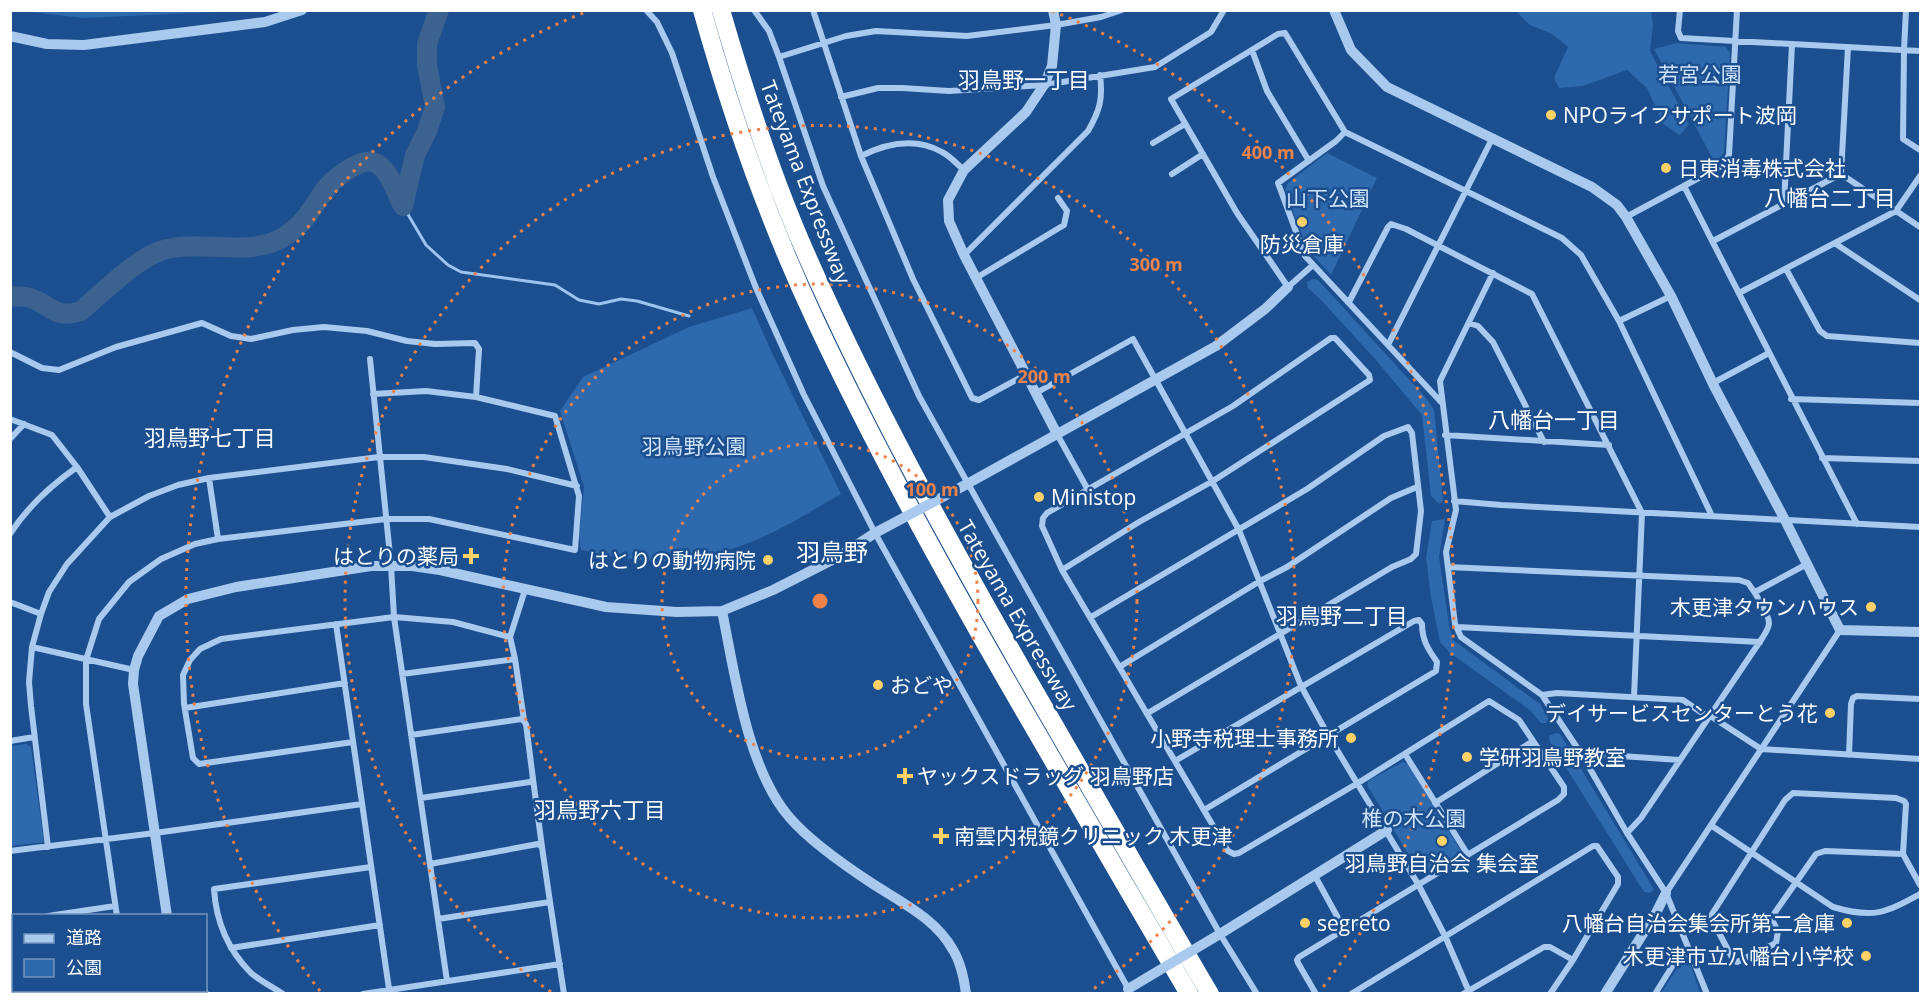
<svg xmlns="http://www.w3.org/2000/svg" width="1931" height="1004" font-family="'Open Sans','Noto Sans JP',sans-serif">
  <rect width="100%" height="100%" fill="#1b4f8f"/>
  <!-- green -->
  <path fill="#2e69ad" d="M23,11H22H239L83,18Z
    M1516,11H1651L1653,25L1650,51L1689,124L1680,135L1663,124L1647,88L1627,70L1583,86L1559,88L1554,78L1568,47L1552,34L1530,25Z
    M1677,43L1726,47L1730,53L1724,153L1715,163L1654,49Z
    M1327,153L1377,178L1331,275L1307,249L1285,190L1288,183Z
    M1313,279L1318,280L1425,397L1434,410L1443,501L1439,504L1431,496L1422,415L1375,359L1322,301L1308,288L1307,282Z
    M752,308L772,353L841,494C809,512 778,533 743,545C725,552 705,555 686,560C681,561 673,561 668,561C638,562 610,556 581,550L579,536L584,487L560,411L583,377L689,327Z
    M1445,519L1439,557L1449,625L1453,640L1540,704L1549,720L1546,723H1541L1530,710L1450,653L1440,642L1431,597L1426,558L1432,521Z
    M1556,733L1560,734L1649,881L1654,890L1650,893L1644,892L1550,742L1549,736Z
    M26,744L31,747L44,842L11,846V746Z
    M1403,762L1408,764L1461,851L1459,855L1425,875L1420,874L1367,785L1368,781Z
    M1687,962L1690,963L1700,993H1661L1678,967Z"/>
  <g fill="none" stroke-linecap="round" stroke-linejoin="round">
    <!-- stream -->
    <path stroke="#9cc4f0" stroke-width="3" d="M403,206L426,245L448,265L461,272L555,285L579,300L599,304L621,299L637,301L689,316"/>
    <!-- river -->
    <path stroke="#3c6290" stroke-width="20" d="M403,206L415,155L427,131L435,107L427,65V44L439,10
      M10,296C17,297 24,296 30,298C51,304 53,320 81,311C102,293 135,260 160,251C197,238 247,258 282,238C288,234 295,229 300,224C310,214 316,202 324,191C332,180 359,158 373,162C389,167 396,193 403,206"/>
    <!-- minor -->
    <path stroke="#a9c9ee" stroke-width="6" d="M646,10L657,22L672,53L713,177L756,288L804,395L875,533L1129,990
      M754,10L769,31L779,57L823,186L919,396L1220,934L1257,994
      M813,10L861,156L913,279L972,398L979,400L1027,374
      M1680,10L1678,31L1681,38L1920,51
      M1906,10L1904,50L1903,139L1920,150
      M1252,50L1267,91L1309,161
      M779,57L846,36L876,31L967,36L1056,25L1101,17L1122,10
      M841,97L878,88H902L949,91L1044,85L1155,67L1211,32L1224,10
      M1345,132L1336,141L1278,183L1305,256L1441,402
      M1153,143L1185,124
      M861,156C887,143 915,137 942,152C950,156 957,164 964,170
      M1172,174L1203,154
      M1841,174L1848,47
      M1841,174L1920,227
      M1684,186L1857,524
      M1784,204L1792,44
      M1626,217L1723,165L1729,155L1737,10
      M1713,241L1841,174
      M1836,244L1920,300
      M964,255L1088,131C1100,110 1103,99 1100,75
      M1313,265L1288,287L1237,213L1171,99L1278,34L1285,33L1345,132L1562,238L1581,255L1619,321L1712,516
      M1786,269L1820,331L1827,336L1920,343
      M1493,273L1440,381L1456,510L1446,552L1455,624L1461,637L1542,695L1582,755L1627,833L1666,893L1707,994
      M976,278L1064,225L1067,211L1058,198
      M1739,293L1896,211L1920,176
      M1349,302L1388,227L1391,224L1406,229L1532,294L1642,513L1634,697
      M1619,321L1671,296
      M1469,323L1478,326L1493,342L1544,442
      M1388,345L1493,137
      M10,352L42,368L59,370L116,347L202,323L231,336L251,339L293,330L324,327L367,331L407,341L435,344L475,343L479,349L476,397
      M370,359L391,565L394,617L447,981
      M1713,383L1769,353
      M1036,393L1133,339L1239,530L1301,686L1328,735L1418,884L1445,936L1470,994
      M1791,399L1920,403
      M10,419L52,435L77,467L110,517
      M1057,434L1088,490
      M1445,435L1609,445
      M10,439L24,424
      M1822,458L1920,461
      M209,478L218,539
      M1454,501L1501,505L1920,527
      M10,534C28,506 50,486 77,467
      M1448,567L1739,580L1748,583C1754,591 1769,614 1769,623C1769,628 1765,633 1763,637L1641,818L1627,833
      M1062,570L1139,522L1213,481L1370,380L1369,375L1335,338H1331L1233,406L1047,513L1043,518L1042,526L1062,570L1228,851L1234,854L1239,853L1358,783L1489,701L1519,720L1564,787V794L1558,800L1299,957L1297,960L1298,963L1316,994
      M1755,592L1807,564
      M10,602L41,614
      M1091,617L1307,489L1384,436L1408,427L1412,433L1421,511L1416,554L1411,559L1392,567L1148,713
      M336,624L389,989
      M1457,627L1760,642
      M510,637L525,590
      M32,647L134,670
      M515,659L524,720
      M1121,666L1260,581L1287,567L1391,498L1417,487
      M1542,695L1557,693L1683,700L1708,717
      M185,708L345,683
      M1709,715L1761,749L1920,759
      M411,735L522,719L526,724L533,779L530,782L421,798
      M10,741L34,737
      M353,742L199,764L193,758L184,704L183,675L190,660L200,649L221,639L394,617L453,622L510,637L515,659L402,674
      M1405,754L1468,855
      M1849,755L1851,704L1853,698L1857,696L1920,699
      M1584,758L1591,754L1680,760
      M1175,761L1414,621L1419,620L1422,624C1422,640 1428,649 1437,662L1436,671L1204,810
      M533,779L542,847
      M1435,803L1533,741
      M1712,826L1833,907C1874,919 1885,913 1920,894
      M48,847L31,706L29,682L32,647L41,614L49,592L67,564L110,517L149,496L178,485L209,478L379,457H424L507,469L577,486
      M10,851L155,833L362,804
      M1903,854L1825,851L1816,854L1771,918L1778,931L1776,943L1737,962L1734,961L1711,918L1712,914L1785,800L1793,793L1896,798L1904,801L1906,804L1903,854L1920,885
      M430,864L538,844L542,847L550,902L438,919
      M1315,876L1344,929
      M1666,893L1840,630
      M550,902L564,994
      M48,916L115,906
      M117,916L86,704V660L99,619L129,582L161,559L195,544L218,539L386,519H429L575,550L579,496L555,416L476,397L426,391L373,394
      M10,921L14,920
      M231,948L380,925
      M10,985L14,984
      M80,990L81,994
      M143,990L145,994
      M283,994C273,987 260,981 251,973C228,950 216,921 214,889L371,867
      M363,994L560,964
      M1351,994L1593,846H1597L1618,877V884L1573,960L1550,994
      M1463,994L1544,947H1550L1573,960
      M1655,994L1673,965L1690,951"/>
    <!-- tertiary -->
    <path stroke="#a9c9ee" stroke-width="10" d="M1053,10L1056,25L1052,66L1044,85L1026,112L964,170L948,200L949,221L964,255L1057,434
      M1334,10L1351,50L1387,87L1592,187L1617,205L1626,217L1671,296L1715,388L1785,520L1840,630L1920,632
      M10,36L47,44L84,45L265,22L302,10
      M967,484L1216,346L1265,309L1288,287
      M722,611C735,674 747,769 790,818C810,841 847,867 873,884C901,902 936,919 953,950C961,963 964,978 966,994
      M167,916L133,684L134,670L138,656L159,616L188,599L236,587L371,566H412L440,570L606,607L677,612L722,611L773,590L838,557L875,533
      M1220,934L1387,830
      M202,990L204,994
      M1605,994L1656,913L1666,893"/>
    <!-- motorway -->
    <path stroke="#fff" stroke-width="18" d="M702,10C732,117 769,222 816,322C877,452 947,578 1019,702C1075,799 1132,897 1189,994
      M721,10C745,93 772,177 807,256C871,401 948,540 1027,678C1088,783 1148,889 1210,994"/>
    <!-- tertiary-bridge -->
    <path stroke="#a9c9ee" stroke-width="10" d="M875,533L967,484
      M1128,989L1220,934"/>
  </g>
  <!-- distance rings -->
  <g fill="none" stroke="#ee8249" stroke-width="3" stroke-dasharray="3 6">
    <circle cx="820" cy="601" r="158"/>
    <circle cx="820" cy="601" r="317"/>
    <path d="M551 992A475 475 0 1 1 1089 992"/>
    <path d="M320 991A634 634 0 0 1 588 11M1052 11A634 634 0 0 1 1320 991"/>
  </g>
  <!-- markers -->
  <g fill="#ffd166" stroke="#1b4f8f" stroke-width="2">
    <circle cx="1551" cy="115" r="6"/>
    <circle cx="1666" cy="168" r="6"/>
    <circle cx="1302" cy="222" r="6"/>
    <circle cx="1039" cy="497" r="6"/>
    <path d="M468 547h6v6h6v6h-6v6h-6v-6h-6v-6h6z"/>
    <circle cx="768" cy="560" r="6"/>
    <circle cx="1871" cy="607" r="6"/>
    <circle cx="878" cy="685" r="6"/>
    <circle cx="1830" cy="713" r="6"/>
    <circle cx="1351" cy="738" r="6"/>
    <circle cx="1467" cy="757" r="6"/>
    <path d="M902 767h6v6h6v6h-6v6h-6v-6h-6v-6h6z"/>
    <path d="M938 827h6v6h6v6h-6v6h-6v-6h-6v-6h6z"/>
    <circle cx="1442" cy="841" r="6"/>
    <circle cx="1305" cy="923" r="6"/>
    <circle cx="1847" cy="923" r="6"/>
    <circle cx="1866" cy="956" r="6"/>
  </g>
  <g text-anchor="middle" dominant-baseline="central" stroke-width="5" stroke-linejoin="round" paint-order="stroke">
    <!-- park labels -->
    <g font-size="21" fill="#cfe3fa" stroke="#1b4f8f">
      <text x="1700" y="74">若宮公園</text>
      <text x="1328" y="198">山下公園</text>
      <text x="694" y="446">羽鳥野公園</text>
      <text x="1414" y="818">椎の木公園</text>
    </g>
    <!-- poi labels -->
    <g font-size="21" fill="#fff" stroke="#1b4f8f" text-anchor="start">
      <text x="1563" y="115">NPOライフサポート波岡</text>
      <text x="1678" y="168">日東消毒株式会社</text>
      <text x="1302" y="244" text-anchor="middle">防災倉庫</text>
      <text x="1051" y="497">Ministop</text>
      <text x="459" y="556" text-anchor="end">はとりの薬局</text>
      <text x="756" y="560" text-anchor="end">はとりの動物病院</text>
      <text x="1859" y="607" text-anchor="end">木更津タウンハウス</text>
      <text x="890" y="685">おどや</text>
      <text x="1818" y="713" text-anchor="end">デイサービスセンターとう花</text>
      <text x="1339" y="738" text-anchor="end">小野寺税理士事務所</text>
      <text x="1479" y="757">学研羽鳥野教室</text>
      <text x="917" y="776">ヤックスドラッグ 羽鳥野店</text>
      <text x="954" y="836">南雲内視鏡クリニック 木更津</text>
      <text x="1442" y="863" text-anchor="middle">羽鳥野自治会 集会室</text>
      <text x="1317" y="923">segreto</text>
      <text x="1835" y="923" text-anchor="end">八幡台自治会集会所第二倉庫</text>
      <text x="1854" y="956" text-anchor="end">木更津市立八幡台小学校</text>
    </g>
    <!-- street labels -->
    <g font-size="21" fill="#fff" stroke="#1b4f8f">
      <text transform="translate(806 182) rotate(69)">Tateyama Expressway</text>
      <text transform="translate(1018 615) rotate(60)">Tateyama Expressway</text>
    </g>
    <!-- neighbourhood labels -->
    <g font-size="22" fill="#fff" stroke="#1b4f8f">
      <text x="1024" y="79">羽鳥野一丁目</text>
      <text x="1830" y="197">八幡台二丁目</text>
      <text x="1554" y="419">八幡台一丁目</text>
      <text x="210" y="437">羽鳥野七丁目</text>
      <text x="1342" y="615">羽鳥野二丁目</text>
      <text x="600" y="809">羽鳥野六丁目</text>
    </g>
    <!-- quarter labels -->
    <g font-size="24" fill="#fff" stroke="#1b4f8f">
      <text x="832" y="551">羽鳥野</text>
    </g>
  </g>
  <circle cx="820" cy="601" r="9" fill="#ee8249" stroke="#1b4f8f" stroke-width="3"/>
  <g font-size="18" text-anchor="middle" font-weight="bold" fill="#ee8249" stroke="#1b4f8f" stroke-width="5" stroke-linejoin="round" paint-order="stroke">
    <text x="1268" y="159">400 m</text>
    <text x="1156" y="271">300 m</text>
    <text x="1044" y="383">200 m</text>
    <text x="932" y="496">100 m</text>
  </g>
  <!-- border -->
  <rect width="1931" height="1004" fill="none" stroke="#ffffff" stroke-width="24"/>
  <!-- legend -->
  <rect x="12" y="914" width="195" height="78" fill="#1b4f8f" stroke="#7695bc" stroke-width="1.5"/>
  <rect x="24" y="934" width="30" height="9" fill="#a9c9ee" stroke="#7695bc" stroke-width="1.5"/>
  <text x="66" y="944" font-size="18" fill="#ffffff">道路</text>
  <rect x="24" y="959" width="30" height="18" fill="#2e69ad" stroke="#7695bc" stroke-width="1.5"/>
  <text x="66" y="974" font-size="18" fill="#ffffff">公園</text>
</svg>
